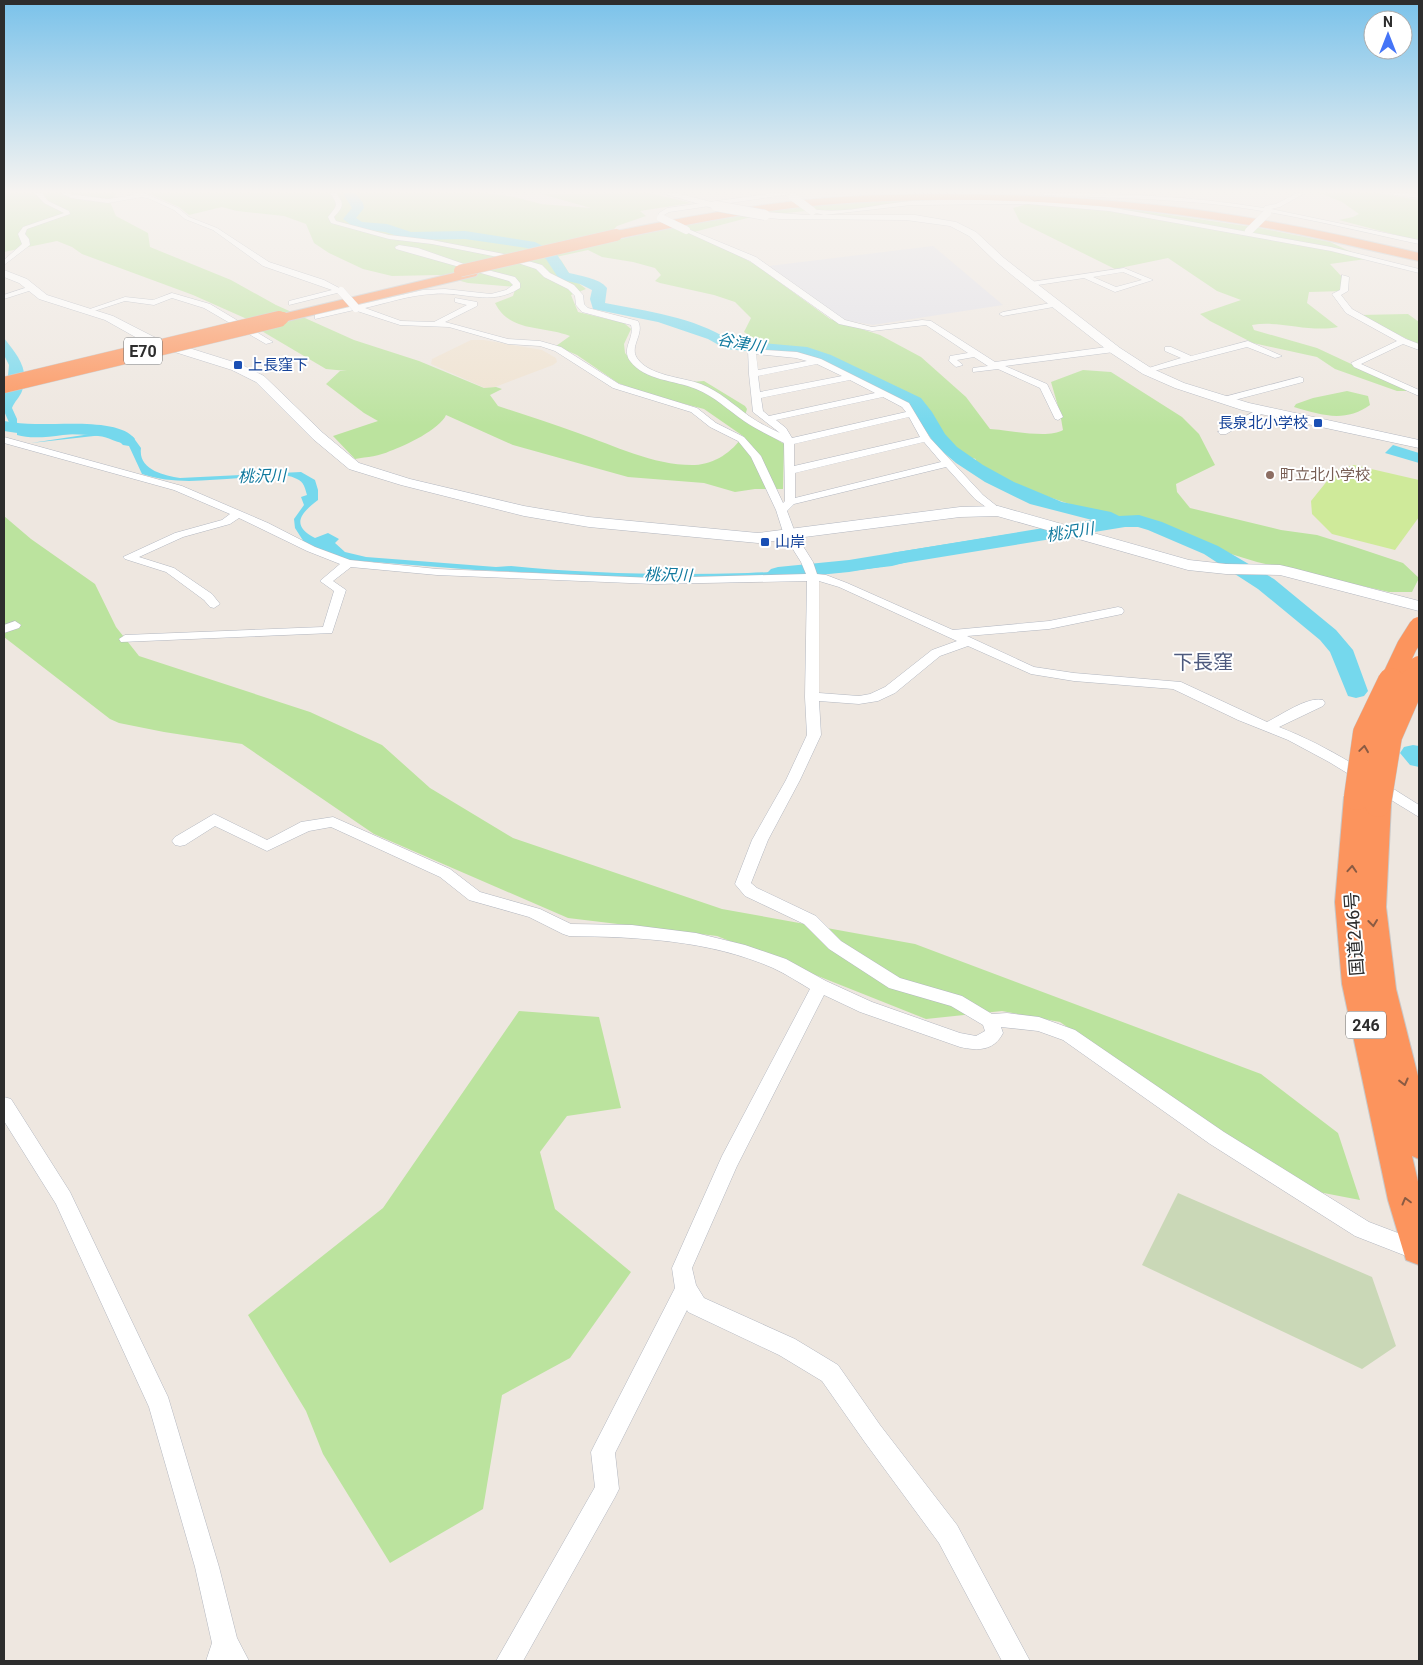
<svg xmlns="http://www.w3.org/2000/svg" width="1423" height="1665" font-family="Roboto,'Noto Sans JP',sans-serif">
  <rect width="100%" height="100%" fill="#eee7e0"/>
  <!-- industrial -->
  <path fill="#e1e0e7" d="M933,246L1003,305L873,325L845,320L769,266Z"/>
  <!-- education -->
  <path fill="#efe2d0" d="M471,340H484L542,350L556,358L557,362L553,365L495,387L485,388L431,364L432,359Z"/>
  <!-- green -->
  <path fill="#bbe39e" d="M4,193H117L110,202L116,216L148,233L150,247L231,280L276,305L354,340L419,361L484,388L496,387L502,389L490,395L498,406C525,415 551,423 578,433C615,446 655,466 695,465C715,464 732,452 743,436L704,409L647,394L618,383L577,355L556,346L570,336C543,325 510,333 495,303L513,296L516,287L468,283L439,275L392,276L363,269L329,253L314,243L306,224L284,216L237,211L222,207L189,215L179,207L148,193H485L515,197L541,204L591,208L541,194L650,193L691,203L640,211L646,216L617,226L608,235L621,239L674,227L725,248L756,265L830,319L880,335L921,357L966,397L990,429C1008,430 1049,439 1063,430L1060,413L1051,382L1083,370L1111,372L1182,417L1199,434L1215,465L1176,484L1177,492L1190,508L1281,530L1317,535L1358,548L1403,563L1419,578L1412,592H1389L1257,562L1182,539L1157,522L1105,516L1037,493L1035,495L974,462L976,459L964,456L941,441L924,403L828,356L802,348L765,345L744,332L751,318L735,302L714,295L660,283L655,281L661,275L655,268L633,262L602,257L588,250L556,257L561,260L572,278L586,289L571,295L578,312L624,323L631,329L624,344L625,353L638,368L676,383L704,381L745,406L747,409L744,419L784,444L783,489H755L735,492L704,483L628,477L513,445L446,415C440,429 405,446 390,451C380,456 367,457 355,459L333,436L378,421L364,413L326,384L340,371H347L326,369L260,330L265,327L193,295L82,254L72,247L57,241L4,252Z
    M1320,193H1378L1419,200V241L1339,220L1353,217L1359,214L1342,202Z
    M898,200L915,201L846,211H805L777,214L760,212L824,204Z
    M1034,202L1065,203L1143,211L1260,228L1330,242L1366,259L1330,264L1343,278L1344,291L1309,292L1307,303L1338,327C1310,333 1280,320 1252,325L1254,330L1317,348L1409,391H1397L1335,369L1317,357L1253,343L1210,321L1200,314L1241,300L1217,291L1168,258L1115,269L1020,222L1013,208Z
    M737,215L751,217L694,232L681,225Z
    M1408,314L1419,322V345L1359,315Z
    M1347,391L1368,396L1370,405C1345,423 1321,415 1294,407L1296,404L1313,398Z
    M4,516L31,539L95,584L116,627L139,656L310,712L382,745L430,788L513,838L722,909L915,944L1261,1074L1338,1133L1360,1200L1303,1189L1060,1022L1002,1011L926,1019L717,936L568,918L374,834L242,744L164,732L119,723L110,719L4,637Z
    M519,1011L599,1017L621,1108L567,1116L540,1152L555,1209L631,1272L570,1358L502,1395L483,1509L390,1563L323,1454L306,1411L248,1315L383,1208Z"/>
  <!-- cemetery -->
  <path fill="#cad8b7" d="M1178,1193L1372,1277L1396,1346L1362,1369L1142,1265Z"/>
  <!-- pitch -->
  <path fill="#cfea9a" d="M1354,465L1419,480V517L1395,550L1332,534L1312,514L1311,501L1336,470Z"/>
  <!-- water -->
  <path fill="#75d8ed" d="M4,338C17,355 30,369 22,391C20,397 14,402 12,408L17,419V427L23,432L88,431L102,426L123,432L133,437L141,448C138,470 164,475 180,478L301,472L315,480L318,490V500C301,513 290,525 315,538L328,533L339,539L335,543L345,552L366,557L496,567L511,566C590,574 669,575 748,573C792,571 836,570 881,564L840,562L887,558L891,553L1010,534L1051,531L952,546L923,558L892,566L834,573L666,579L476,570L348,560L325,552L304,542L295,528L294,519L304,505L301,497L307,495C305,488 304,482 297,479C281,471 257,476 240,478C206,480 175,485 142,474L129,446L123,445L112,434L31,443L97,433C72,431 40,442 17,435V432L11,427L4,411V391L7,386L9,365L4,355Z
    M1393,445L1419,453V463L1385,453Z"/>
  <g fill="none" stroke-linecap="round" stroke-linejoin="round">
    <!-- river -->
    <path fill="#75d8ed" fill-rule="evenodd" d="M343,193H355L363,203L364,208L356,218L362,222L387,224L411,232L465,231L535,242L556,253L569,273C581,276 599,278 607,288L605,303C647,311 693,317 730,340L807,347L831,355L921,398L932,412L945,434L957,447L983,465L1014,482L1062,502L1111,512L1119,516L1139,515L1162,522L1218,546L1274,579L1336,630L1353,650L1368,691L1364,696L1356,698L1348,696L1330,652L1320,640L1258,589L1204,554L1148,530L1138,527H1125L849,572L778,579L771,577L767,573L771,569L778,567L849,560L1092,520L1030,504L985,482L956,463L936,446L909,406L819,361L805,357L726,349L708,339L658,322L593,309L590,299L592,290L580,284L559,279L546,259L527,248L465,239L410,240L385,232L355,228L343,219L352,208Z
      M4,421C15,423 25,424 35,424C59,425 120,418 135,439L132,443C120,446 111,437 98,436C67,432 35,437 4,431Z
      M1413,745L1419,746V767L1410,765L1400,753L1404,747Z"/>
    <defs>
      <path id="street" d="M35,193H42L48,201L69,211L70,214L27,229L25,234L29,239L30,245L4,265V260L22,244L18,234L23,227L64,213L44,203Z
        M61,193L108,199L134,195L132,193L146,194L178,208L189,217L217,228L269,262L324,280L345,291L289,305V301L332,290L263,266L213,230L185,219L174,210L150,199L142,197L108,203L71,198Z
        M330,193H336C345,204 343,207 334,217L336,221L389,235L432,240L504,254L542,265L550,273L574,285L583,295L584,304L588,308L638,321C645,334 629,346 637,358C649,376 682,377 701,384C719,391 734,405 749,416C759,423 769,428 780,433L753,412L749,374L748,349L797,352L821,359L909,403L930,438L983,495L1003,511L998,514L994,513L975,499L946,467L794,504L787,511L796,535L813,562L817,574L826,575L847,583L953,630L1049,621L1118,607L1122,608L1124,611L1122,614L1049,629L967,636L1034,667L1074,673L1181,682L1267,722C1281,715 1308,696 1323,700L1325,703L1323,706L1279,727C1329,746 1374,777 1419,805V817L1329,762L1288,740L1238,720L1173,689L1074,681L1031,674L968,646L940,656L895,693L878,701L859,704L819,701L821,735L800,780L768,840L751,883L757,888L816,916L841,941L900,978L962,996L992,1014L1007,1013L1039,1017L1075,1030L1224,1132L1369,1222L1419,1241V1261L1355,1236L1210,1144L1063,1040L1038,1031L1001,1027L1003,1033C994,1051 978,1051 960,1047L860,1012L824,995L737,1166L692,1268L696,1285L704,1298L795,1339L838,1365L880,1425L957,1525L1030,1661H1002L939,1543L864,1441L822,1381L779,1355L688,1312L687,1310L615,1453L619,1489L615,1497L523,1661H496L595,1487L591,1452L595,1444L675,1288L672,1268L722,1156L810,989C798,982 786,974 773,968C709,940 638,937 569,936L563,934L529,917L469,900L440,877L331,827L309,831L267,851L215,826L185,845L180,846L175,845L172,841L175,837L214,814L267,840L301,822L333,817L450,869L480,892L540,909L571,924L632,925L696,933L745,945L786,959L826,981L872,1002L960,1033L976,1036L985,1031L983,1025L951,1006L889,988L829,949L804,924L745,896L735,884L752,840L786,780L807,735L805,697L807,581L654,584L437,575L351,567L333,581L346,590L332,633L121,642L119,639L125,635L323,627L334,591L320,581L340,564L307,551L239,518L230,524L183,537L139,557L174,568L212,594L220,604L214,608L210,607L204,600L166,572L125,559L123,557L175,533L222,520L230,514L174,490L4,443V437L182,486L268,523L315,547L350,560L437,569L654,578L806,574L801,562L784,535L776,510L751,457L738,441L710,427L691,412L613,388L555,351L540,346L508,344L449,327L400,325L354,310L315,319V315L423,290L445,289L491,294L506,290L513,285L509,281L396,249L395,247L399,245L418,248L464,264L515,277L520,283V288C491,307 464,291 433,294C410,295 387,303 365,308L401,321L434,322L467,305L455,302V298L477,302V306L445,322L508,339L540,341L561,347L619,384L697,408L716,423L744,437L761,456L783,503L785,501L784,443C771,436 757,430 744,421C728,410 714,396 696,389C675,380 645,381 630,361C621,348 635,338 631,325L582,312L576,305L575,296L568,289L544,277L536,269L503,258L432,244L389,239L331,223L328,217C337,205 339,206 330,193ZM756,354L796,358L807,361L758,370ZM817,364L842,376L760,392L758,376ZM850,380L875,393L769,416L763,411L761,398ZM883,397L902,407L906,412L792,438L786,428L776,420ZM909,417L920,437L794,466V444ZM924,442L941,462L795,498V473ZM819,581L839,587L957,641L932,650L885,687L870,694L859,696L819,693Z
        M775,193H798L669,212L664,215L663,219L658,218L659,213L667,208Z
        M1042,193C1116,193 1190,196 1264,208L1265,206L1276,204L1297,193H1305L1280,207L1271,209L1419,240V244C1353,230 1288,213 1221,205C1162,198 1103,198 1045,195Z
        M1392,193L1419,194V198L1395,195Z
        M1028,200L1109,207L1331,247L1419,269V273L1331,251L1109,211L1028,204L911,205L824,215L809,211L812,209C845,215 879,203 912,201C950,199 989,200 1028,200Z
        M684,229H688L756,257L845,320L872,327L922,320L931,321L995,362L1114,346L1118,349L1114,352L1005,366L1047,384L1063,417L1058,420L1055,419L1040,388L998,369L973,372V368L988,366L974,357L957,360L963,365L956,367L949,361L950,356L968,353L926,325L872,331L839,324L750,261L684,231Z
        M1124,268L1153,280L1115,292L1084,278L1031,286L1027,284L1031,282ZM1123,272L1142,280L1116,287L1093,277Z
        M1342,275L1349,277L1348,291L1341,295L1352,309L1406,339L1419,344V350L1403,344L1361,364L1419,390V396L1354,367L1351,363L1397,341L1346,313L1332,294L1340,290Z
        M28,287L35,289L4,299V295Z
        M172,293L210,304L273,342L266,344L204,308L172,298L154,305L125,301L88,313L84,311L125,297L153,300Z
        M1056,302H1059V306L1003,316L999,314L1003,312Z
        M1248,341L1282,356L1275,358L1247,347L1146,373L1142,370L1181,358L1165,351V347H1171L1191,356Z
        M1300,377L1303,378V382L1223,403L1218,400L1220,398Z
        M1262,407L1267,410L1265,412L1226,434H1220L1218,432Z
        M15,621L21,625L19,628L4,633V625Z
        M4,1097L11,1099L70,1192L168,1397L219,1567L237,1638L249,1661H206L212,1643L195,1567L149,1407L56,1204L4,1121Z"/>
      <path id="secondary" d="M662,193H677L719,204L721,206L716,209Z
        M765,212L807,215H915L956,222L976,232L1004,258L1036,283L1120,348L1151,368L1184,383L1249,403L1419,440V448L1242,410L1175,388L1143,374L1111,353L1028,288L996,262L969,236L950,226L906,220L779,219L762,217V213Z
        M4,270L27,279L47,295L113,316L154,337L240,364L264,376L323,433L359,463L410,479L524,506L589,517L758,533L960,507L998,506L1189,560L1226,564L1280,565L1293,568L1419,601V611L1280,575L1226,574L1188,570L997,516L960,517L758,543L589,527L524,516L401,485L349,469L313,439L256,382L232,370L146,343L105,320L39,299L19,283L4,277Z"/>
      <path id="highway" d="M925,194C1029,194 1134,199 1238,216C1299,226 1359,239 1419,253V261C1358,248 1298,232 1236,223C1099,201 959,194 821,205C752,211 684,225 616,239L610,235L616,231C676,219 735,208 796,201C839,196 882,195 925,194Z
        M471,269L478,273L476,276L283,322L278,321L276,318L278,315Z
        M1357,788L1366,791L1370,798L1378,795L1387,798L1391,804L1386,907L1396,989L1419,1080V1159L1412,1156L1419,1186V1265L1406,1260L1388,1200L1342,984L1335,902L1344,797L1348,791Z"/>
    </defs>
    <!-- street casing -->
    <use href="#street" stroke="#b3b7c0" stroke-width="1"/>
    <!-- secondary casing -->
    <use href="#secondary" stroke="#b3b7c0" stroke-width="1"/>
    <!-- highway casing -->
    <use href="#highway" stroke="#c8c8c8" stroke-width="2"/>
    <!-- street -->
    <use href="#street" fill="#fff" fill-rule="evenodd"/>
    <!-- secondary -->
    <use href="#secondary" fill="#fff" fill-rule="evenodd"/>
    <!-- highway -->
    <use href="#highway" fill="#fc945d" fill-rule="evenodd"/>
    <defs>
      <path id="street-bridge" d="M793,197L812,211
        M661,218L686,230
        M1249,231L1267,213
        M341,291L356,308"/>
      <path id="secondary-bridge" d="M716,206L765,215"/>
      <path id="highway-bridge-far3" d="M460,271L616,235
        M273,320L283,318"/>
      <path id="highway-bridge-far2" d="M4,385L279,319"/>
      <path id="highway-bridge-far1" d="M1390,682L1407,646L1419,627
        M1412,682L1419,666"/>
      <path id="highway-bridge" d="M1357,797L1366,733L1391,681
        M1378,804L1389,736L1413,681"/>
    </defs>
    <!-- street-bridge casing -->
    <use href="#street-bridge" stroke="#b3b7c0" stroke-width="8" stroke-linecap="butt"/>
    <!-- secondary-bridge casing -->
    <use href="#secondary-bridge" stroke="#b3b7c0" stroke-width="11" stroke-linecap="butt"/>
    <!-- highway-bridge-far3 casing -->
    <use href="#highway-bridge-far3" stroke="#c8c8c8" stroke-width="13" stroke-linecap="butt"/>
    <!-- highway-bridge-far2 casing -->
    <use href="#highway-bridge-far2" stroke="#c8c8c8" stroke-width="17" stroke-linecap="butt"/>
    <!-- highway-bridge-far1 casing -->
    <use href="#highway-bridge-far1" stroke="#c8c8c8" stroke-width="21" stroke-linecap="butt"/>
    <!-- highway-bridge casing -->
    <use href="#highway-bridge" stroke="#c8c8c8" stroke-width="27" stroke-linecap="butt"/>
    <!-- street-bridge -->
    <use href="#street-bridge" stroke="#fff" stroke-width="8"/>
    <!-- secondary-bridge -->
    <use href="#secondary-bridge" stroke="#fff" stroke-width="10"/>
    <!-- highway-bridge-far3 -->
    <use href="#highway-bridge-far3" stroke="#fc945d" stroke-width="12"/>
    <!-- highway-bridge-far2 -->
    <use href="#highway-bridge-far2" stroke="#fc945d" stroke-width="16"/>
    <!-- highway-bridge-far1 -->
    <use href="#highway-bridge-far1" stroke="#fc945d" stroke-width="20"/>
    <!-- highway-bridge -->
    <use href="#highway-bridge" stroke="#fc945d" stroke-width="26"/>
  </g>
  <!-- one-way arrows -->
  <defs><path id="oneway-chevron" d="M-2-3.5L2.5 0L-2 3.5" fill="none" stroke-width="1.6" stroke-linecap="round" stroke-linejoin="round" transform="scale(1.25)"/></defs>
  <g stroke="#8a5b43">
    <use href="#oneway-chevron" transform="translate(1364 749) rotate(-82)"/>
    <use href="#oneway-chevron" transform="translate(1352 869) rotate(-86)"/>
    <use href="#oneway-chevron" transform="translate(1373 923) rotate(83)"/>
    <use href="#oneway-chevron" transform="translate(1404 1082) rotate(76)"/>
    <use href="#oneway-chevron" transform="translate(1406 1201) rotate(-105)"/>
  </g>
  <!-- sky -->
  <linearGradient id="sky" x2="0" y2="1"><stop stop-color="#7ac2ea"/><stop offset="0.45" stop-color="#f7f4f1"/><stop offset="1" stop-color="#f7f4f1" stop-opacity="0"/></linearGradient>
  <rect width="1423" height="426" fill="url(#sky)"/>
  <!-- markers -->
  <g fill="#1a4fb4" stroke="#fff" stroke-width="2">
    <rect x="233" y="360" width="10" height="10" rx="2.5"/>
    <rect x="1313" y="418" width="10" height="10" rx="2.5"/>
    <rect x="760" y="537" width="10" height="10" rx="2.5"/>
  </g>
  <circle fill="#8d6e63" stroke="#fff" stroke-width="2" cx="1270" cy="475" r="5"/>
  <g text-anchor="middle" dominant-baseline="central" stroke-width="4" stroke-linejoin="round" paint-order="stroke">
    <!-- far-transit labels -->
    <g font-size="15" fill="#164399" stroke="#fff" text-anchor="start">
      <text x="248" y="365">上長窪下</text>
      <text x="1308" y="423" text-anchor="end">長泉北小学校</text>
      <text x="775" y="542">山岸</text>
    </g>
    <!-- far-education labels -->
    <g font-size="15" fill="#785e54" stroke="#fff" text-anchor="start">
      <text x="1280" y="475">町立北小学校</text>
    </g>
    <!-- far-water labels -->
    <g font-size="16" font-style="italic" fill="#10799e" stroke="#fff">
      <text transform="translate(741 343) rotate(10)">谷津川</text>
      <text transform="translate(262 476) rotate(-1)">桃沢川</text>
      <text transform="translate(1070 532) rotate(-9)">桃沢川</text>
      <text transform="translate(668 575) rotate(1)">桃沢川</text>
    </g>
    <!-- shield labels -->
    <g fill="#fff" stroke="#6c6c6c" stroke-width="1">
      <rect x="124" y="337.5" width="38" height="27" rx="4"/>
      <rect x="1346" y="1011.5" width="40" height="27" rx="4"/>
    </g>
    <g font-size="16" font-weight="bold" fill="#2d2d2d">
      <text x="143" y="351">E70</text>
      <text x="1366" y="1025">246</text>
    </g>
    <!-- street labels -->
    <g font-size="18" fill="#2d2d2d" stroke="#fff">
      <text transform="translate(1354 934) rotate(-94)">国道246号</text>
    </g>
    <!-- quarter labels -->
    <g font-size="20" fill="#4d5a7e" stroke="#fff">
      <text x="1203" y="662">下長窪</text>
    </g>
  </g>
  <!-- border -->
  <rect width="1423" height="1665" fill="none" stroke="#2d2d2d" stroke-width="10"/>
  <!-- north arrow -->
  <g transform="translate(1388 35)"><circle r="24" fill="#ffffff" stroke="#ababab"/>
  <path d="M0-4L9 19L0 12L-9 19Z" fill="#4474f7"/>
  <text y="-8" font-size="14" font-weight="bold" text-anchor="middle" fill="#2d2d2d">N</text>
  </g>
</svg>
